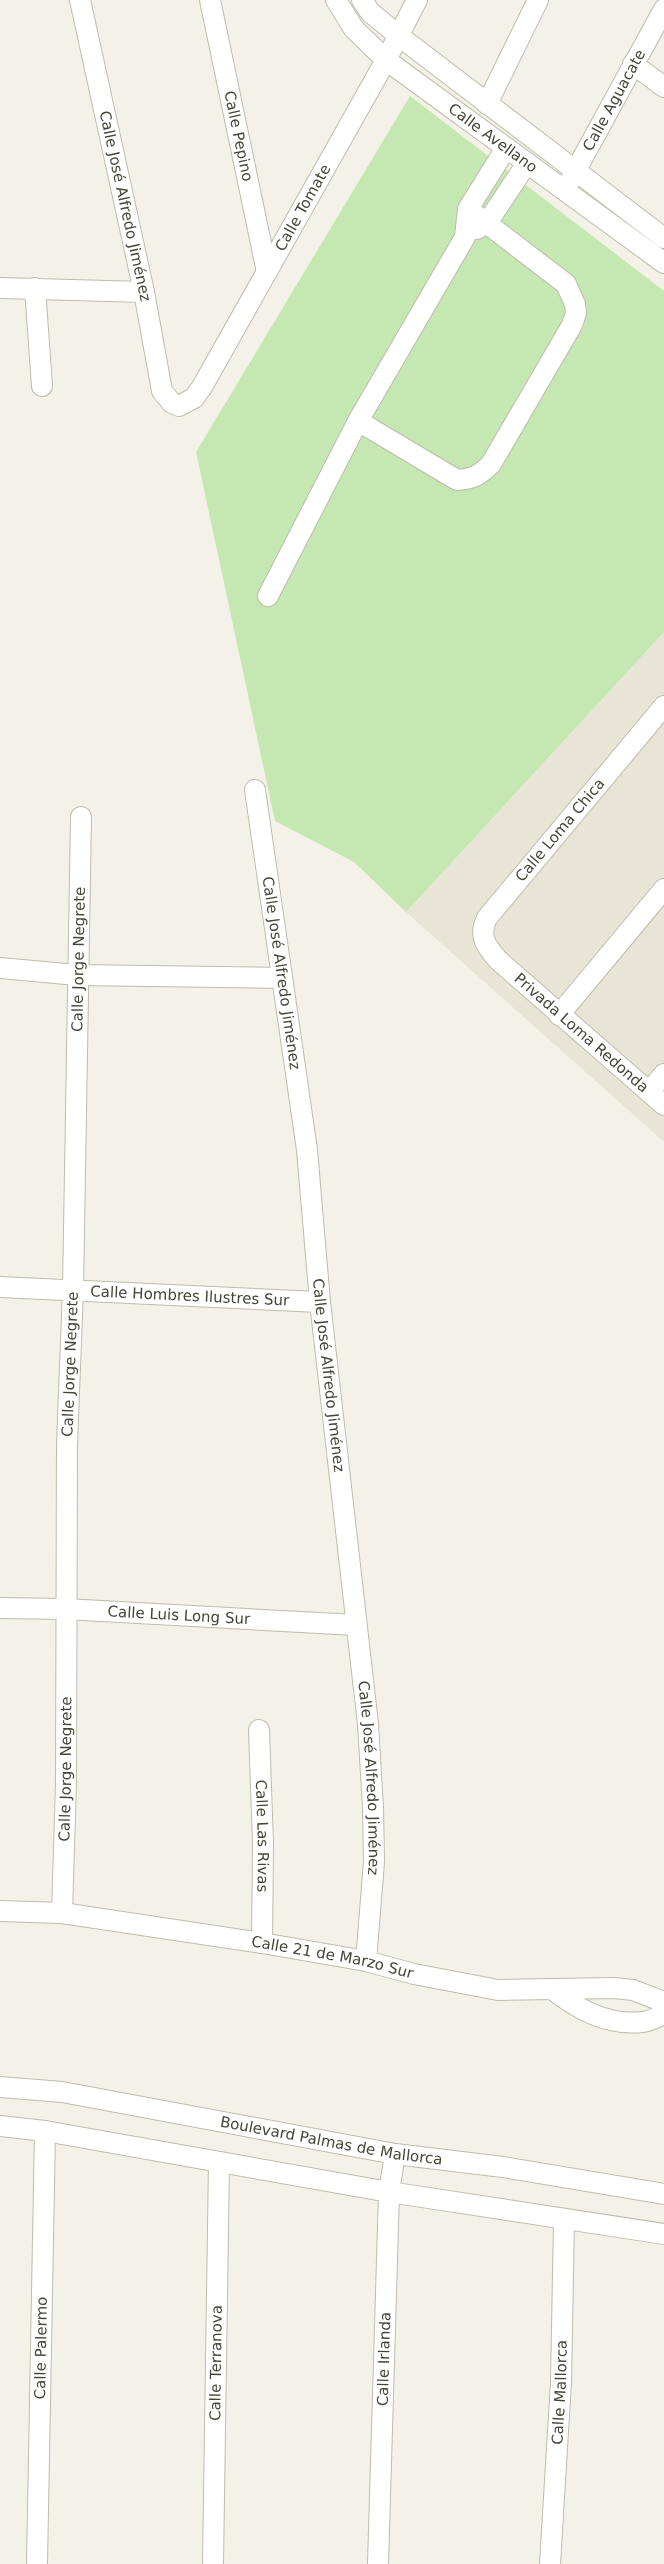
<svg xmlns="http://www.w3.org/2000/svg" width="664" height="2564" font-family="'DejaVu Sans',sans-serif">
  <rect width="100%" height="100%" fill="#f4f2e8"/>
  <!-- residential -->
  <path fill="#e8e5d6" d="M664,632V1142L406,912Z"/>
  <!-- green -->
  <path fill="#c5e7b2" d="M410,96L664,291V632L406,912L354,862L275,821L196,452Z"/>
  <g fill="none" stroke-linecap="round" stroke-linejoin="round">
    <defs>
      <g id="minor">
        <path id="s1" d="M80,0L144,292L162,391L172,403L179,406L194,398L202,387L386,60L417,0"/>
        <path id="s2" d="M210,0L267,272"/>
        <path id="s3" d="M336,0L354,29L386,60L664,263"/>
        <path d="M362,0L370,12L399,36L664,238"/>
        <path d="M633,64L664,87"/>
        <path d="M487,104L538,0"/>
        <path id="s4" d="M570,181L664,9"/>
        <path d="M477,229L487,223L527,163"/>
        <path d="M0,288L144,292"/>
        <path d="M35,288L42,386"/>
        <path d="M358,421L457,480C473,479 480,475 491,464L572,325L576,313L575,304L566,284L468,209"/>
        <path d="M268,596L358,421L465,237L468,209L506,148"/>
        <path id="s5" d="M664,706L487,918C478,936 486,946 498,960L664,1105"/>
        <path id="s6" d="M255,790L307,1150L320,1302L368,1724L373,1808L374,1862L366,1961"/>
        <path d="M0,968L77,975L282,978"/>
        <path d="M559,1015L664,889"/>
        <path d="M649,1092L664,1074"/>
        <path id="s7" d="M0,1287L320,1302"/>
        <path id="s8" d="M0,1608L65,1609L356,1625"/>
        <path id="s9" d="M259,1730L263,1844L262,1943"/>
        <path id="s10" d="M0,1911L62,1913L262,1943L366,1961L414,1974L498,1990L614,1988L633,1990L664,2002"/>
        <path id="s11" d="M62,1913L66,1783L67,1445L73,1289L81,817"/>
        <path d="M552,1989C578,2010 608,2026 642,2022C649,2022 657,2017 664,2014"/>
        <path id="s12" d="M0,2087L62,2092L395,2154L503,2167L664,2194"/>
        <path d="M0,2126L45,2131L389,2192L664,2234"/>
        <path id="s13" d="M37,2564L45,2131"/>
        <path id="s14" d="M213,2564L219,2162"/>
        <path id="s15" d="M378,2564L389,2192L395,2154"/>
        <path id="s16" d="M550,2564L561,2382L564,2220"/>
      </g>
    </defs>
    <!-- minor casing -->
    <use href="#minor" stroke="#bfbcab" stroke-width="22"/>
    <!-- minor -->
    <use href="#minor" stroke="#fff" stroke-width="20"/>
  </g>
  <g text-anchor="middle" dominant-baseline="central" stroke-width="4.5" stroke-linejoin="round" paint-order="stroke">
    <!-- street labels -->
    <g font-size="15" fill="#474437" stroke="#fff">
      <text stroke="none"><textPath href="#s4" startOffset="92">Calle Aguacate</textPath></text>
      <text stroke="none"><textPath href="#s2" startOffset="139">Calle Pepino</textPath></text>
      <text stroke="none"><textPath href="#s3" startOffset="211">Calle Avellano</textPath></text>
      <text stroke="none"><textPath href="#s1" startOffset="211">Calle José Alfredo Jiménez</textPath></text>
      <text stroke="none"><textPath href="#s1" startOffset="659">Calle Tomate</textPath></text>
      <text transform="translate(560 830) rotate(-50)">Calle Loma Chica</text>
      <text stroke="none"><textPath href="#s11" startOffset="954">Calle Jorge Negrete</textPath></text>
      <text stroke="none"><textPath href="#s6" startOffset="185">Calle José Alfredo Jiménez</textPath></text>
      <text stroke="none"><textPath href="#s5" startOffset="434">Privada Loma Redonda</textPath></text>
      <text stroke="none"><textPath href="#s7" startOffset="190">Calle Hombres Ilustres Sur</textPath></text>
      <text stroke="none"><textPath href="#s11" startOffset="549">Calle Jorge Negrete</textPath></text>
      <text stroke="none"><textPath href="#s6" startOffset="590">Calle José Alfredo Jiménez</textPath></text>
      <text stroke="none"><textPath href="#s8" startOffset="179">Calle Luis Long Sur</textPath></text>
      <text stroke="none"><textPath href="#s11" startOffset="144">Calle Jorge Negrete</textPath></text>
      <text stroke="none"><textPath href="#s6" startOffset="995">Calle José Alfredo Jiménez</textPath></text>
      <text stroke="none"><textPath href="#s9" startOffset="106">Calle Las Rivas</textPath></text>
      <text stroke="none"><textPath href="#s10" startOffset="336">Calle 21 de Marzo Sur</textPath></text>
      <text stroke="none"><textPath href="#s12" startOffset="336">Boulevard Palmas de Mallorca</textPath></text>
      <text stroke="none"><textPath href="#s13" startOffset="216">Calle Palermo</textPath></text>
      <text stroke="none"><textPath href="#s15" startOffset="205">Calle Irlanda</textPath></text>
      <text stroke="none"><textPath href="#s14" startOffset="201">Calle Terranova</textPath></text>
      <text stroke="none"><textPath href="#s16" startOffset="172">Calle Mallorca</textPath></text>
    </g>
  </g>
</svg>
